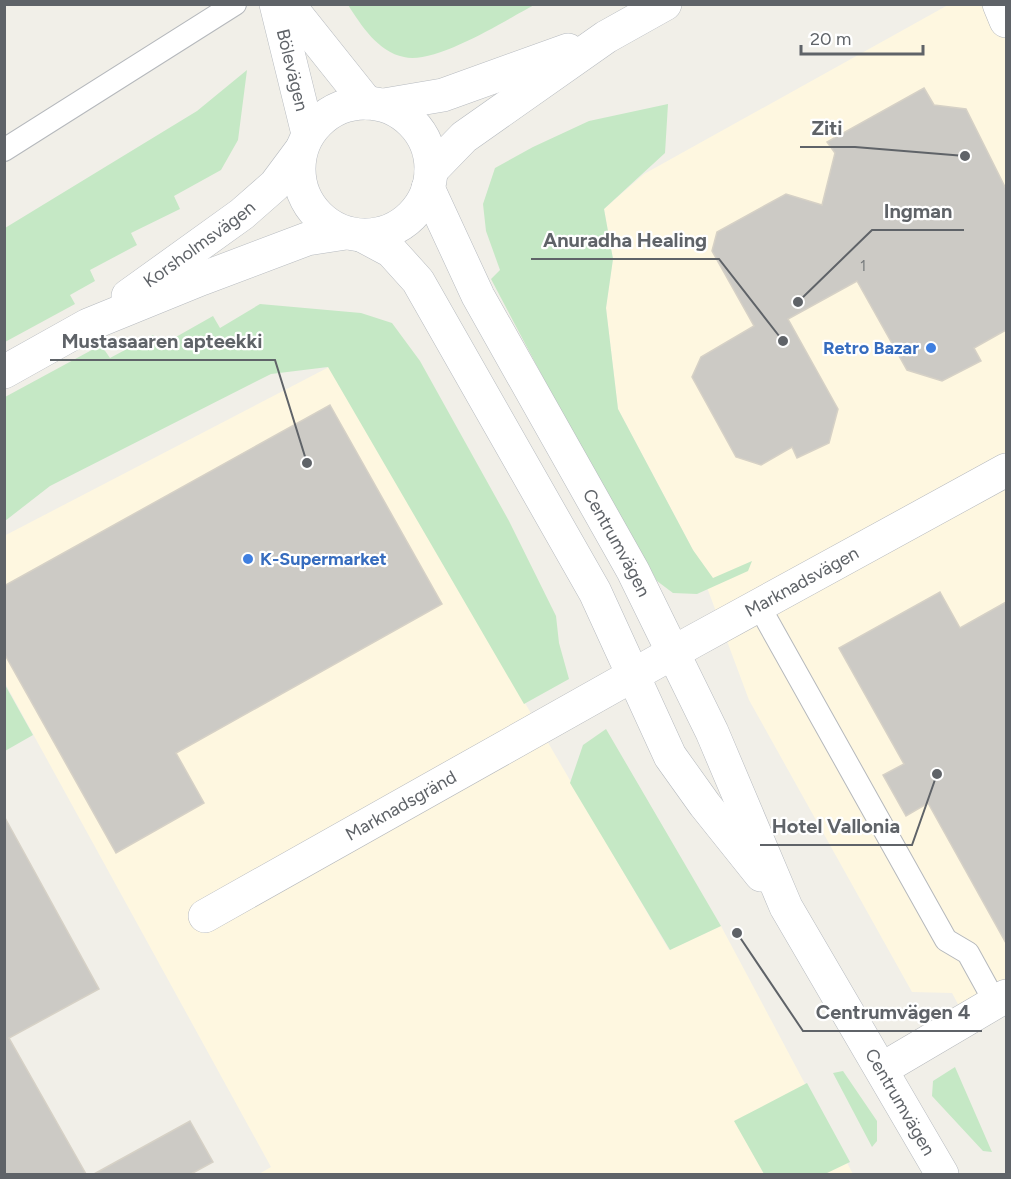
<svg xmlns="http://www.w3.org/2000/svg" width="1011" height="1179" font-family="Figtree,sans-serif">
  <rect width="100%" height="100%" fill="#f1efe8"/>
  <!-- commercial -->
  <path fill="#fef7e0" d="M948,5H1006V980L959,1006L952,993L912,992L749,700L693,550L618,409L606,308L613,259L604,209L644,174Z
    M329,367L669,950L721,926L853,1174H259L271,1167L5,683L4,536Z"/>
  <!-- green -->
  <path fill="#c5e8c5" d="M348,5H534C506,20 435,65 404,57C378,52 361,25 348,5Z
    M247,70L238,140L221,170L174,196L180,209L131,233L137,245L90,270L95,281L70,295L75,304L5,342V228L197,111Z
    M668,104L665,153L604,209L613,259L606,308L618,409L693,550L713,578L752,561L748,571L697,594L673,593L657,581L566,421L491,279L500,270L486,231L483,204L495,168L533,147L589,121Z
    M260,304L361,313L392,323L420,361L509,521L556,616L559,643L569,679L524,704L328,367L271,374L50,486L5,521V397L101,345L110,358L153,335L160,346L213,316L220,328Z
    M4,683L33,735L5,751H4Z
    M606,729L721,926L670,950L570,783L583,745Z
    M955,1067L992,1152L983,1151L932,1096L933,1081Z
    M843,1071L877,1121V1141L872,1147L833,1073Z
    M807,1083L850,1162L825,1174H764L734,1121Z"/>
  <!-- building -->
  <path fill="#cccac5" stroke="#d6d1c6" stroke-width="1.5" d="M924,88L934,105L966,109L1006,189V330L974,348L981,361L942,381L907,370L857,281L788,319L838,409L829,443L797,458L792,447L761,465L736,457L692,377L701,357L754,326L712,251L717,232L786,194L822,205L835,153L827,142Z
    M330,405L442,604L176,753L204,803L116,853L4,653V586Z
    M940,592L960,628L1006,602V943L928,803L906,816L883,775L904,764L839,648Z
    M4,816L99,989L9,1038L86,1174H4Z
    M190,1121L213,1162L191,1174H94Z"/>
  <g fill="none" stroke-linecap="round" stroke-linejoin="round">
    <defs>
      <path id="lane" d="M4,150L235,4
        M759,606L946,940L968,953L995,1002"/>
      <g id="street">
        <path d="M999,4L1006,21"/>
        <path id="s1" d="M205,916L692,642L1006,470"/>
        <path d="M882,1069L1006,996"/>
      </g>
      <g id="secondary">
        <path id="s2" d="M276,4L308,134"/>
        <path d="M288,4L367,103"/>
        <circle cx="365" cy="169" r="66"/>
        <path d="M384,105L443,95L568,50"/>
        <path d="M431,171L464,137L606,37L665,4"/>
        <path id="s3" d="M428,188L478,296L633,571L712,732L786,907L942,1174"/>
        <path d="M363,236L391,251L418,281L595,592L670,756L705,805L761,875"/>
        <path id="s4" d="M128,296L242,214L275,185L301,150"/>
        <path d="M4,372L88,325L201,279L307,239L346,233"/>
      </g>
    </defs>
    <!-- lane casing -->
    <use href="#lane" stroke="#b5b8bc" stroke-width="24"/>
    <!-- street casing -->
    <use href="#street" stroke="#b5b8bc" stroke-width="34"/>
    <!-- secondary casing -->
    <use href="#secondary" stroke="#b6babf" stroke-width="34"/>
    <!-- lane -->
    <use href="#lane" stroke="#fff" stroke-width="22"/>
    <!-- street -->
    <use href="#street" stroke="#fff" stroke-width="33"/>
    <!-- secondary -->
    <use href="#secondary" stroke="#fff" stroke-width="33"/>
  </g>
  <!-- markers -->
  <g fill="#3f7fe0" stroke="#fff" stroke-width="2">
    <circle cx="931" cy="348" r="6"/>
    <circle cx="248" cy="559" r="6"/>
  </g>
  <g text-anchor="middle" dominant-baseline="central" stroke-width="4.5" stroke-linejoin="round" paint-order="stroke">
    <!-- number labels -->
    <g font-size="15" fill="#7a7d7f">
      <text x="863" y="266">1</text>
    </g>
    <!-- street labels -->
    <g font-size="18" fill="#5f6368" stroke="#fff">
      <text stroke="none"><textPath href="#s2" startOffset="68">Bölevägen</textPath></text>
      <text stroke="none"><textPath href="#s4" startOffset="88">Korsholmsvägen</textPath></text>
      <text stroke="none"><textPath href="#s3" startOffset="402">Centrumvägen</textPath></text>
      <text stroke="none"><textPath href="#s1" startOffset="684">Marknadsvägen</textPath></text>
      <text stroke="none"><textPath href="#s1" startOffset="225">Marknadsgränd</textPath></text>
      <text stroke="none"><textPath href="#s3" startOffset="1030">Centrumvägen</textPath></text>
    </g>
    <!-- shop labels -->
    <g font-size="18" font-weight="bold" fill="#366cbe" stroke="#fff" text-anchor="end">
      <text x="919" y="348">Retro Bazar</text>
      <text x="260" y="559" text-anchor="start">K-Supermarket</text>
    </g>
  </g>
  <!-- callouts -->
  <path fill="none" stroke="#5f6368" stroke-width="2" d="M965 156L855 147H800M798 302L872 230H964M783 341L719 259H531M307 463L275 360H50M937 774L912 845H760M737 933L803 1031H982"/>
  <g fill="#5f6368" stroke="#fff" stroke-width="2">
    <circle cx="965" cy="156" r="6"/>
    <circle cx="798" cy="302" r="6"/>
    <circle cx="783" cy="341" r="6"/>
    <circle cx="307" cy="463" r="6"/>
    <circle cx="937" cy="774" r="6"/>
    <circle cx="737" cy="933" r="6"/>
  </g>
  <g font-size="20" text-anchor="middle" font-weight="bold" fill="#5f6368" stroke="#fff" stroke-width="4.5" stroke-linejoin="round" paint-order="stroke">
    <text x="827" y="135">Ziti</text>
    <text x="918" y="218">Ingman</text>
    <text x="625" y="247">Anuradha Healing</text>
    <text x="162" y="348">Mustasaaren apteekki</text>
    <text x="836" y="833">Hotel Vallonia</text>
    <text x="893" y="1019">Centrumvägen 4</text>
  </g>
  <!-- border -->
  <rect width="1011" height="1179" fill="none" stroke="#5f6368" stroke-width="12"/>
  <!-- scale -->
  <path d="M801 45v9h122v-9" fill="none" stroke="#5f6368" stroke-width="3"/>
  <text x="810" y="45" font-size="18" fill="#5f6368" stroke="#ffffff" stroke-width="4.5" paint-order="stroke">20 m</text>
</svg>
